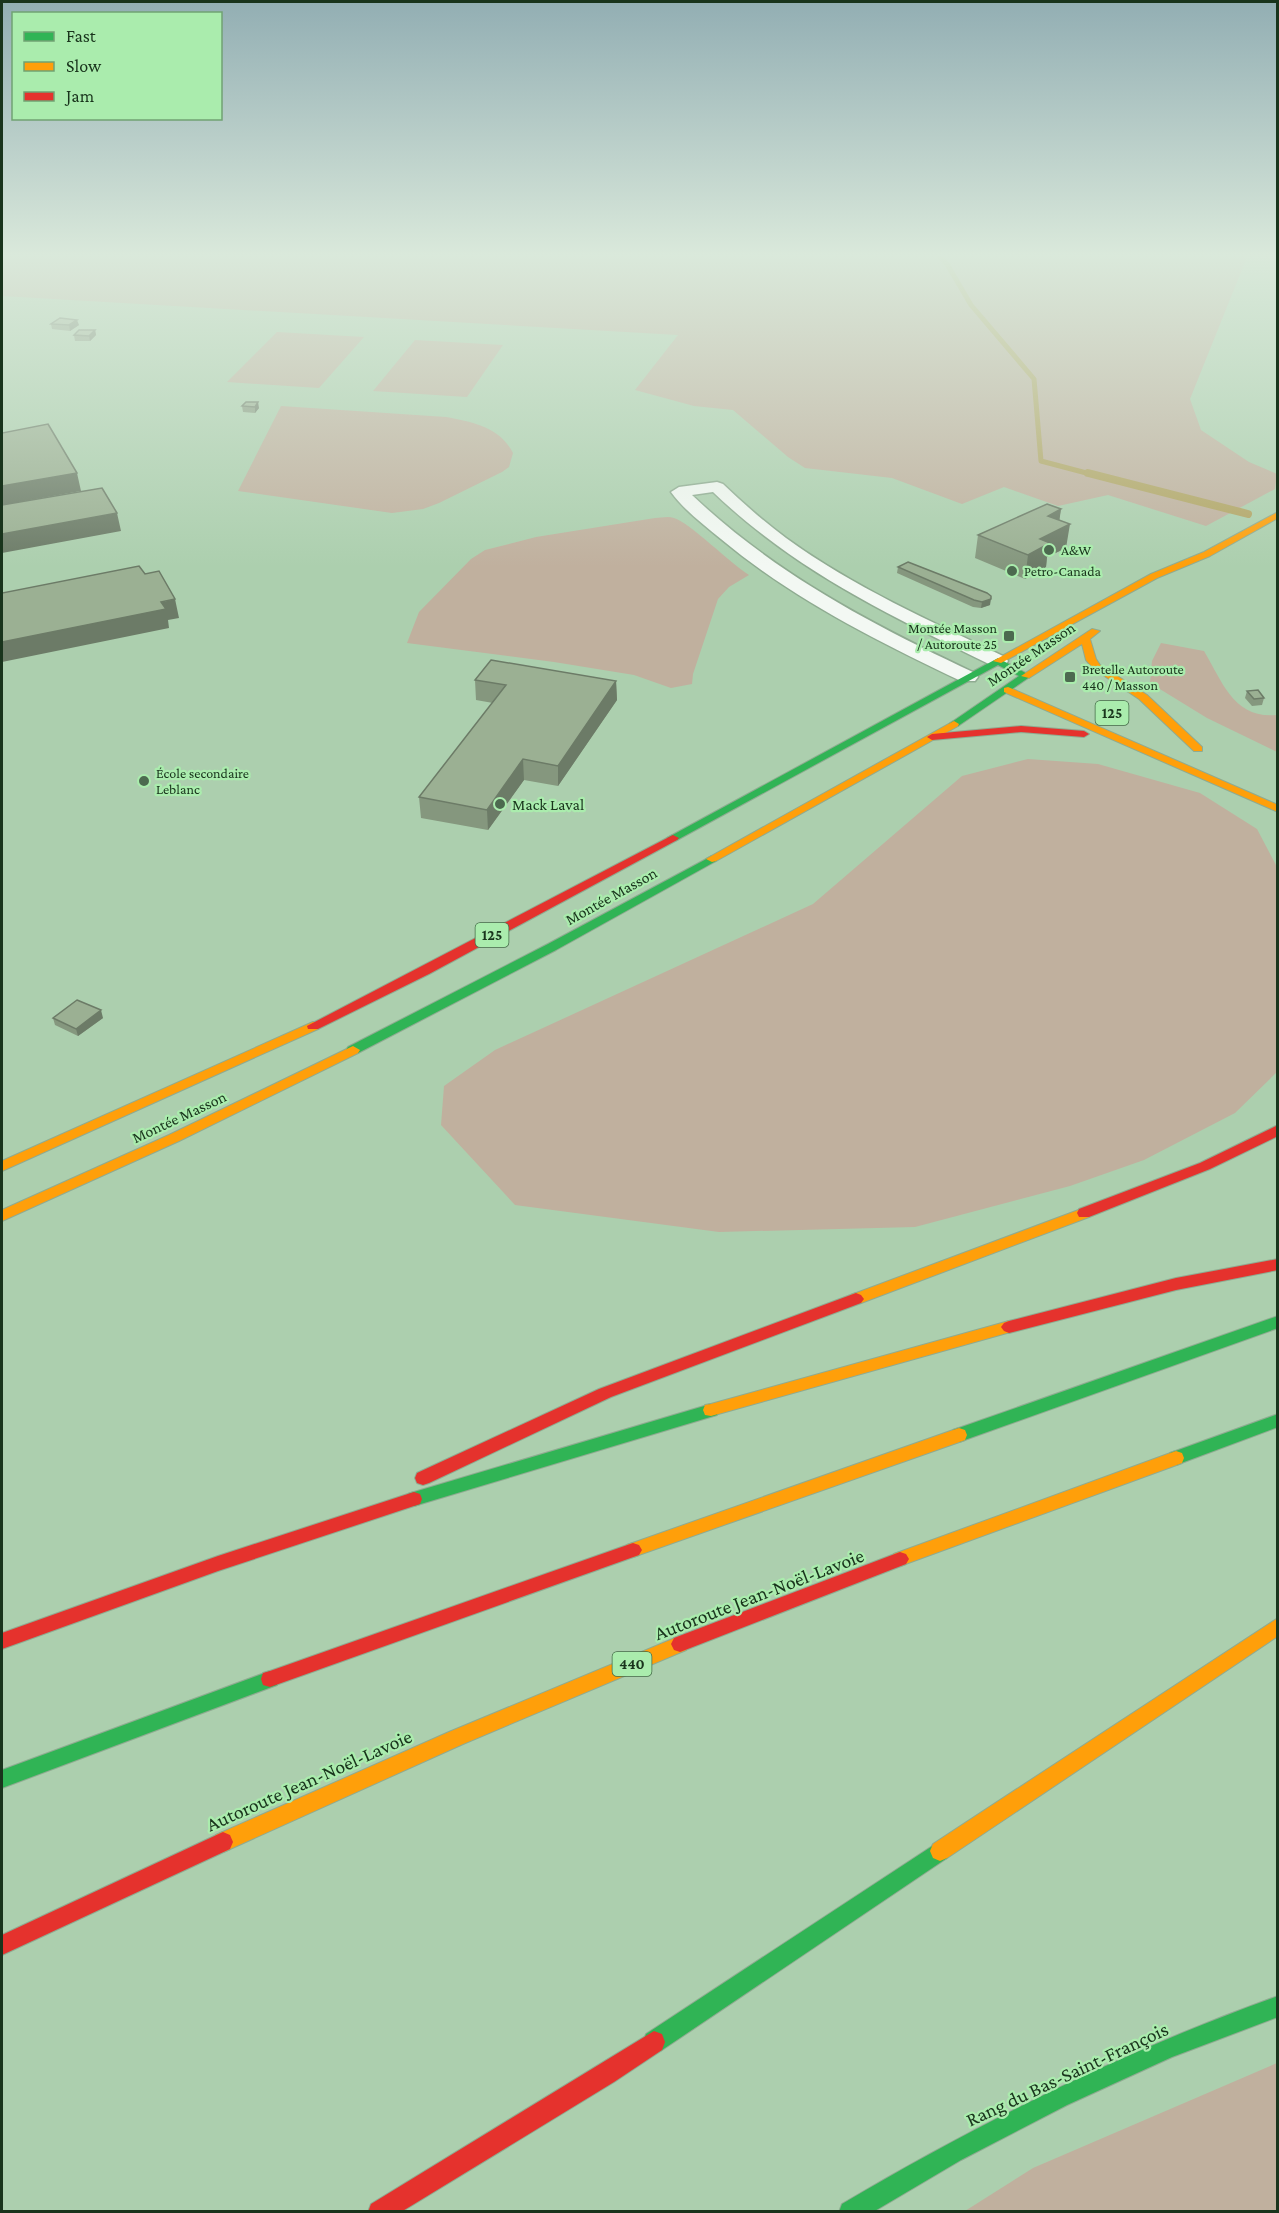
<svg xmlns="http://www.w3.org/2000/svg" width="1279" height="2213" font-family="'Crimson Pro',serif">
  <rect width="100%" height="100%" fill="#accfae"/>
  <!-- green -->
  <path fill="#c0b09e" d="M2,257H1247L1190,399L1201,430L1249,462L1277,474L1275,489L1206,526L1108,495L1058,506L1004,487L962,504L892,478L805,468L788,457L733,410L694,406L635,390L678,335L2,296Z
    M277,332L364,337L319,388L227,382Z
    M415,340L503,345L467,397L373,391Z
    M281,406L446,417C472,422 500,427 513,453L509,467L502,472L439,503L423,509L392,513L238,491Z
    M655,518C661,518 668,516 674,518C689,522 731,564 749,575L729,587L718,599L693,674L692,684L671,688L634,675L554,662L407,643L419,612L471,559L485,550L536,537Z
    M1161,643L1204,651C1223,683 1234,719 1277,715V752L1207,718L1150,683L1152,661Z
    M1028,759L1098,764L1200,793L1257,829L1277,867V1072L1235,1113L1144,1160L1070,1186L915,1227L719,1232L515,1205L441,1125L444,1086L495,1050L813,904L962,776Z
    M1277,2063V2211H965L1033,2168Z"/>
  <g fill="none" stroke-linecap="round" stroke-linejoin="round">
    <!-- stream-far1 -->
    <path stroke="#b2a464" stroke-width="5" d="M940,257L947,264L971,305L1034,379L1041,461L1094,475"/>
    <!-- stream -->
    <path stroke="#b2a464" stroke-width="8" d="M1088,473L1248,514"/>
    <defs>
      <path id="street" d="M717,482L723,484C743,503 763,521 786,538C853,587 931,621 1005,657L1008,661L1005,665H991C889,615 797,572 713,492L692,495C775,574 873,625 975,673L978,677L975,681H961C877,641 793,599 721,539C704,525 684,510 671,492L679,487Z"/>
      <path id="fast" d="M998,658L1031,676L958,726H950L949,724L1019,676L998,665L677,840L673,841L667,838Z
        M712,856L718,859L716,861L556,950L358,1053H348L346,1050L348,1047L548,944Z
        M1278,1316V1328L959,1442L953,1440L951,1435L953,1430Z
        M711,1404L717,1405L719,1410L717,1415L414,1506L408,1504L406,1499L408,1494L414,1492Z
        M1278,1414V1427L1176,1465L1170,1463L1168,1458L1170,1453Z
        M270,1671L277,1673L279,1679L277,1685L2,1788V1770Z
        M940,1841L947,1844L950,1851L947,1858L662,2050L654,2053L646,2050L643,2042L646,2034Z
        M1278,1996V2017L1172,2057L1067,2105L961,2160L873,2212H839L842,2204C982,2121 1125,2051 1278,1996Z"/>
      <path id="slow" d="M1278,512V518L1210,556L1157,578L1001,663L993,661L1151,574L1204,552Z
        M1092,629L1100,631L1090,639L1096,659L1100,665L1147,695L1202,747V751H1194L1139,699L1094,669L1086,660L1082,644L1029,678L1021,676Z
        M1008,687L1278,805V812L1004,692V688Z
        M954,721L959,724L958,726L716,861L712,862L706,859Z
        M313,1022L318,1023L319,1026L318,1029L2,1171V1161Z
        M353,1046L360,1050L358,1053L179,1141L2,1221V1210L169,1135Z
        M1084,1208L1089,1209L1091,1213L1089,1217L861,1303H851L848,1299L851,1295Z
        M1009,1321L1014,1323L1017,1327L1014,1331L711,1416L705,1415L703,1410L705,1405L711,1404Z
        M959,1428L965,1430L967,1435L965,1440L633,1557L627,1555L624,1550L627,1545Z
        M1176,1451L1182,1453L1184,1458L1182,1463L900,1566L894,1564L891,1559L894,1554Z
        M1278,1618V1636L947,1858L940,1861L933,1858L930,1851L933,1844Z
        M680,1636L686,1638L689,1644L686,1650L463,1744L230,1849L223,1852L216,1849L213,1842L216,1835L449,1732Z"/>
      <path id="jam" d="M1021,726L1084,731L1089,734L1084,737L1021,732L932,740L927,737L932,734Z
        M673,835L679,838L677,840L429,974L318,1029H308L307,1026Z
        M1278,1125V1136L1210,1169L1089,1217H1079L1077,1213L1079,1209L1200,1163Z
        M1278,1259V1270L1176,1290L1009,1333L1004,1331L1001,1327L1004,1323L1009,1321L1176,1278Z
        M856,1293L861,1295L864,1299L861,1303L611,1397L429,1483L423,1485L417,1483L415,1478L417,1473L599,1389Z
        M414,1492L420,1494L422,1499L420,1504L218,1571L2,1649V1633L218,1556Z
        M633,1543L639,1545L642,1550L639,1555L270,1687L263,1685L261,1679L263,1673L270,1671Z
        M900,1552L906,1554L909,1559L906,1564L680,1652L674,1650L671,1644L674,1638Z
        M223,1832L230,1835L233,1842L230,1849L2,1955V1935Z
        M654,2031L662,2034L665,2042L662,2050L614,2082L401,2212H368L371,2204Z"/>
    </defs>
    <!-- street casing -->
    <use href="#street" stroke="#8fab91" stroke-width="3"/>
    <!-- fast casing -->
    <use href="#fast" stroke="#8fab91" stroke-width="2"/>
    <!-- slow casing -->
    <use href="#slow" stroke="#8fab91" stroke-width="2"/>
    <!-- jam casing -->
    <use href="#jam" stroke="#8fab91" stroke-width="2"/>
    <!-- street -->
    <use href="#street" fill="#f3f8f3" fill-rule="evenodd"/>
    <!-- fast -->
    <use href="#fast" fill="#30b455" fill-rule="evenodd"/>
    <!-- slow -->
    <use href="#slow" fill="#ff9f0a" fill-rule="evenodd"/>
    <!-- jam -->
    <use href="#jam" fill="#e5322d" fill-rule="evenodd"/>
  </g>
  <!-- wall -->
  <path fill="#85977e" d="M51,324L79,325L70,331L52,329Z
    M95,330L96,335L90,341H75L74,335Z
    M246,402L259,408L255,413L243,412L242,406Z
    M1061,509L1059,520L1066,548L1047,557L1046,567L1025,579L975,558L978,535Z
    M898,567L990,605L981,608L973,607L897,573Z
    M475,680L616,681L617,700L558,786L524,780L488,830L421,818L419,797L493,703L476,700Z
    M1247,691L1264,698L1262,705L1252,706L1245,698Z
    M53,1018H103L78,1036L55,1025Z"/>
  <!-- shaded-wall -->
  <path fill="#6c7b67" d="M77,320L79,325L70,331L69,325Z
    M95,330L96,335L90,341L89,336Z
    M258,402L259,408L255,413V407Z
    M77,473L81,491L2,505V486Z
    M1061,509L1058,530L1070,524L1066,548L1047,557L1046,567L1025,579L1028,555L1040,539L1048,516Z
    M117,513L121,531L2,553V534Z
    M175,599L179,618L168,620L169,628L2,662V642Z
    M991,599L990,605L981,608L982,602Z
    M616,681L617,700L558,786V766Z
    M523,759L524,780L488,830L487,810Z
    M101,1010L103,1018L78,1036L76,1029Z"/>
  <!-- building -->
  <path fill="#9bb093" stroke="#6c7b67" stroke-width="1.5" d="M60,318L77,320L69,325L51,324Z
    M79,330H95L89,336L74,335Z
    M246,402H258L255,407L242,406Z
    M48,424L77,473L2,486V433Z
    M102,488L117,513L2,534V505Z
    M1047,504L1061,509L1048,516L1070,524L1040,539L1050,543L1028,555L978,535Z
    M908,562L987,593L991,596V599L982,602L974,600L898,567Z
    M139,566L145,574L159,571L175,599L161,602L166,609L2,642V593Z
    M491,660L616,681L558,766L523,759L487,810L419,797L506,685L475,680Z
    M1258,690L1264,698L1254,699L1247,691Z
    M77,1000L101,1010L76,1029L53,1018Z"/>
  <!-- sky -->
  <linearGradient id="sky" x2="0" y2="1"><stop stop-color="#92aeb3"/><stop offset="0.45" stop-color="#dae9db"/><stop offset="1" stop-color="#dae9db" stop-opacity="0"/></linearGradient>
  <rect width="1279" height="567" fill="url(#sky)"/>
  <!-- markers -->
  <g fill="#4c6a4f" stroke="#aaecad" stroke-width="2">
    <circle cx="1049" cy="550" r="6"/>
    <circle cx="1012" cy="571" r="6"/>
    <rect x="1003" y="630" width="12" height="12" rx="3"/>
    <rect x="1064" y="671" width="12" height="12" rx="3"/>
    <circle cx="144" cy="781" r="6"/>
    <circle cx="500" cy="804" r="6"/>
  </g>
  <g text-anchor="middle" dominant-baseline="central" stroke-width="4.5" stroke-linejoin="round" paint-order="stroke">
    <!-- far-poi labels -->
    <g font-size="14" fill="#19341c" stroke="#aaecad" text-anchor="start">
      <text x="1061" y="550">A&amp;W</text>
      <text x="1024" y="571">Petro-Canada</text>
      <text x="997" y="628" text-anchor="end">Montée Masson<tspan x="997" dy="16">/ Autoroute 25</tspan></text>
      <text x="1082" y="669">Bretelle Autoroute<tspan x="1082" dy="16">440 / Masson</tspan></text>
      <text x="156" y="773">École secondaire<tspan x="156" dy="16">Leblanc</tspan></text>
    </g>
    <!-- shield labels -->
    <g fill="#aaecad" stroke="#446b48" stroke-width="1.5">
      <rect x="1095.5" y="701" width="33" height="24" rx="4.5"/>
      <rect x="475.5" y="923" width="33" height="24" rx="4.5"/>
      <rect x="612.5" y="1652" width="39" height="24" rx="4.5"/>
    </g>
    <g font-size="15" font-weight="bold" fill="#19341c">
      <text x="1112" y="713">125</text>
      <text x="492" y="935">125</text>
      <text x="632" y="1664">440</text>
    </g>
    <!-- street labels -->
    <g font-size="16" fill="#19341c" stroke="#aaecad">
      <text transform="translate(1031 654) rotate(-34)">Montée Masson</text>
      <text transform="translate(611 896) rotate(-29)">Montée Masson</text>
      <text transform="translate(179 1117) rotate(-25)">Montée Masson</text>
    </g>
    <!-- poi labels -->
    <g font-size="16" fill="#19341c" stroke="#aaecad" text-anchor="start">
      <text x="512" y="804">Mack Laval</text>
    </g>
    <!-- near-street labels -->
    <g font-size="20" fill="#19341c" stroke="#aaecad">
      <text transform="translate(759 1594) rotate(-21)">Autoroute Jean-Noël-Lavoie</text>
      <text transform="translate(309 1780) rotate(-24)">Autoroute Jean-Noël-Lavoie</text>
      <text transform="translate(1067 2074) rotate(-25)">Rang du Bas-Saint-François</text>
    </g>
  </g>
  <!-- border -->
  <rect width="1279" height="2213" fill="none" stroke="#19341c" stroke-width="6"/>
  <!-- legend -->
  <rect x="12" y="12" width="210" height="108" fill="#aaecad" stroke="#70a273" stroke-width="1.5"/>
  <rect x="24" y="32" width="30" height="9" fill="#30b455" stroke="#70a273" stroke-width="1.5"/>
  <text x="66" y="42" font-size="18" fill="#19341c">Fast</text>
  <rect x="24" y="62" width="30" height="9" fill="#ff9f0a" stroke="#70a273" stroke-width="1.5"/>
  <text x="66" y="72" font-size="18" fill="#19341c">Slow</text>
  <rect x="24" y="92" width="30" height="9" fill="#e5322d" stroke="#70a273" stroke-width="1.5"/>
  <text x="66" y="102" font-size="18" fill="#19341c">Jam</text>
</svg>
